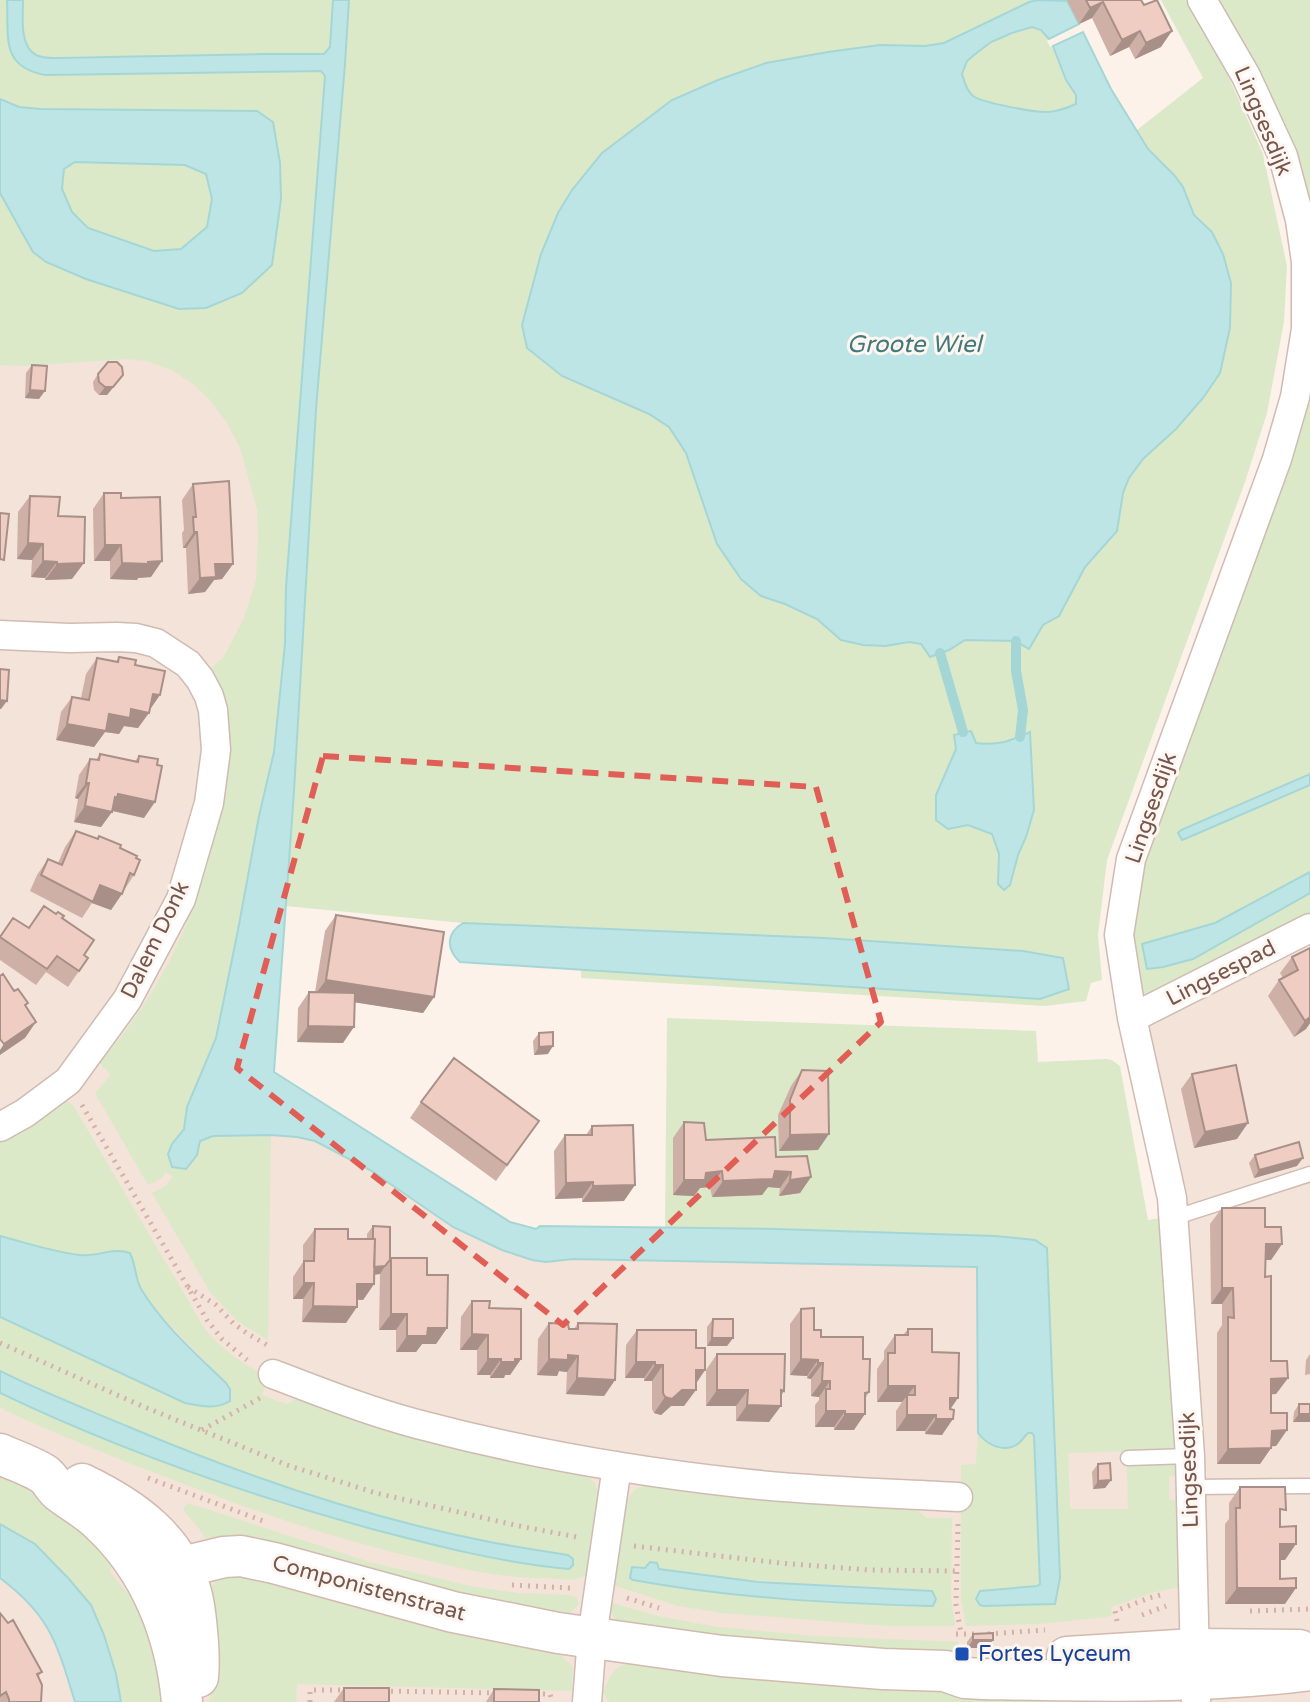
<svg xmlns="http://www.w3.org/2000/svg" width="1310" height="1702" font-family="'Varela Round',sans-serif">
  <rect width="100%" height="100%" fill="#fcf2ea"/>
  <!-- residential -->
  <path fill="#f3e3d8" d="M0,146L312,378L284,750L234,1087L544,1244L1168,1272L1147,1012L1310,780V1702H0Z"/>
  <!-- green -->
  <path fill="#dbe9c8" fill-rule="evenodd" d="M0,0H7L9,42L45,75L321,71L325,76L286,587L285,644L274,752L259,816L238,930L216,1038L187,1107L184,1129L172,1144L200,1141L213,1136L271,1135L268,1340L237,1321L210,1292L152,1193L166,1186L173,1176L165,1172L162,1178L148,1185L95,1093L111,1075L99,1062C156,1002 198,914 215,834C217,822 222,810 223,798C224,784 220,769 218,755C215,726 212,698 209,669L223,658L244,618L256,580L258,539L257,509L240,448L227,423L209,399L192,383L171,370L147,361L126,359L23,366L0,365V193L33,252L46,262L86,279L179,309L206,308L242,293L272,265L281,199L280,163L273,122L40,109C26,108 12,107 0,99Z
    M23,0H333L330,48L324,54L44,57C18,53 24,20 23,0Z
    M349,0H1038L1029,2L945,43L925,46L880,45L828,52L766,63L718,80L672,100L602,153L572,190L558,213L541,253L522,325L527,348L562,376L649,414L669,427L686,453L717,544L741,579L761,596L785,604L817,619L841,640L885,646L909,642L921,644L930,657L949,650L965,640L1016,641L1029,649L1043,625L1059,616L1085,567L1117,531L1123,493L1129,478L1143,459L1176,429L1220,373L1230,328L1231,283L1212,232L1194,215L1183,187L1174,175L1148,149L1137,130L1203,78L1161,0H1191L1202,17L1263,154L1287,266L1284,322L1267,413L1245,482L1107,860L1098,935L1102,980L1091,983L1086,1001L1045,1006L581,978V970L1040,999L1069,989L1063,958L1023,951L824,938L463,923L285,906C298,741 304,576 316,411C325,274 341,137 349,0ZM971,731L976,743C1002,746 1008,740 1030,733L1034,810L1026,837L1018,855L1010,885L998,883L999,854L992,834L968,825L948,829L936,795L956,749L954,735Z
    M1214,0H1310V225Z
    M1032,27L1041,30L1049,39L1047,41L1050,47L1053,46L1066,80L1076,95L1077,104C1067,108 1057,112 1047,112C1034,112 983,103 973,96C966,90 964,81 962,74L967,61L991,42Z
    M75,162L185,165L206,174L212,199L207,227L181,249L154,251L88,228L72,212L62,188L64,169Z
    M1310,383V774L1181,830L1187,838L1310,785V872L1215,923L1142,944L1147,969L1163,967L1193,959L1310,893V920L1146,998L1139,994L1130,952L1133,888Z
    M667,1018L1036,1031L1038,1062L1105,1059L1112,1060L1120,1066L1148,1220L1161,1218L1179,1441L1174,1448L1169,1450L1068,1453L1070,1509H1128L1127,1465L1172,1464L1177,1465L1179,1475L1169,1476V1500L1178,1501L1180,1587L1155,1592L1111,1607L1112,1615L1107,1617L1039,1624L966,1626L961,1599V1465L976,1464L978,1433C988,1445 1004,1453 1019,1442C1022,1440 1025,1436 1028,1433H1032L1034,1436L1040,1585L1038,1586L980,1591L976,1596V1599L1057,1601L1060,1577L1047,1248L1035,1240L995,1236L665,1227Z
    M64,1102H69L73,1105L205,1329C224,1351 243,1365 269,1377L262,1395L287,1404L298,1398L583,1474L595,1483L600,1499L587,1574C577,1583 560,1579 547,1578C502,1578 465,1570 421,1559C352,1543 285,1522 219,1497C145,1470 71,1441 0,1408V1393C98,1436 198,1478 301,1510C328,1518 356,1525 384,1532C444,1548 506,1564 569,1569L489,1542L373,1514L254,1476L189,1452L85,1409L0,1371V1317L184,1403L231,1397L226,1383L155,1309L138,1284L134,1262L129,1253L86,1256L58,1252L0,1236V1141L9,1137Z
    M0,1470L63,1502L112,1561L110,1572L138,1606L143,1618L172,1702H121L116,1674L104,1635L53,1561L35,1545L0,1524Z
    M648,1484L913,1507L927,1518H952L951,1598L955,1624L953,1626H888L723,1613L678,1606L616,1586L612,1582L623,1507L634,1490ZM649,1562L658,1564L659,1569C750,1585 841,1582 932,1591L933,1605C912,1609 887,1605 866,1604C788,1602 710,1593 633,1580L635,1566L646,1568Z
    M188,1503L370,1562L475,1587L518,1593L569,1595L577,1598L579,1604L570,1613L558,1617L223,1539L205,1538L200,1530L184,1511V1507Z
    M239,1571L552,1646L573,1667L572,1691L297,1684L296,1702H209L219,1662L213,1654L209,1590L215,1582Z
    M612,1603L662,1617L718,1627L814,1636L958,1642L959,1656L898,1655L622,1625L616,1621L609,1609Z
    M639,1660L1119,1688L1120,1702H609L603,1692C612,1671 616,1665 639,1660Z"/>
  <!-- water -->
  <path fill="#bee5e5" stroke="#a5d6d6" stroke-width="2" fill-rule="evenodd" d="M7,0H23C23,16 19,46 36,55C42,58 49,58 55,58L263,54H324L330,47L333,0H349L345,64L316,409L294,791L274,1072L510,1222L536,1229L540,1226L776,1229L995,1236L1035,1240L1047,1248L1060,1578L1055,1604L984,1606L980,1605L976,1599L980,1591L1037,1586L1040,1584L1034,1436L1032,1433H1028C1025,1436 1022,1440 1019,1443C1005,1454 987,1445 978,1433L977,1267L573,1259L546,1262L532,1260L502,1250L453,1227L370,1170L315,1141L297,1137L271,1135L213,1136L200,1141L197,1155L186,1169L172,1167L168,1154L172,1144L184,1129L187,1107L216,1038L238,930L259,816L274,752L285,644L286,587L325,76L321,71L45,75C0,66 9,38 7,0Z
    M1038,0L1067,1L1079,24L1049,39L1041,30L1032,27L1012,33L991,42L974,55L967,61L962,74C964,81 966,90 973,96C983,103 1033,112 1046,112C1057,112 1067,108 1076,104V95L1066,80L1053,46L1083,32L1111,89L1148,149L1174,175L1183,187L1194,215L1212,232L1223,254L1231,283L1230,328L1220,373L1203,398L1176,429L1143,459L1129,478L1123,493L1117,531L1085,567L1059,616L1043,625L1029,649L1016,641L965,640L949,650L930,657L921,644L909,642L885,646L863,645L841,640L817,619L785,604L761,596L741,579L717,544L686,453L669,427L649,414L562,376L527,348L522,325L541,254L558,213L572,190L602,153L672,100L718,80L766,63L828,52L880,45L925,46L944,43L1029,2Z
    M0,99L19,107L40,109L257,111L273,122L280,163L281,199L272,265L242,293L206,308L179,309L86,279L46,262L33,252L0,193ZM75,162L185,165L206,174L212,199L207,227L181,249L154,251L88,228L72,212L62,189L64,169Z
    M971,731L976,743C999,746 1010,741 1030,732L1034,810L1026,837L1018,855L1010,885L1004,890L998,884L999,854L992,834L968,825L948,829L936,820V795L956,749L954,735Z
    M1310,774V785L1187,838L1182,840L1178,833L1181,830Z
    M1310,872V893L1193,959L1163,967L1147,969L1142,944L1215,923Z
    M463,923L824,938L1023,951L1063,958L1069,989L1040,999L460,962C446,949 446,933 463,923Z
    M0,1236C27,1243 53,1252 80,1255C98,1257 112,1247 130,1253C136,1265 135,1278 141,1289C163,1325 196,1354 226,1383L230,1389V1401C216,1410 200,1406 185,1403L0,1317Z
    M0,1371C42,1392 86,1409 129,1427C245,1476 366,1518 490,1542C516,1547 542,1551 568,1555L573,1559V1565L569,1569C502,1563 437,1546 372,1529C245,1494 119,1450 0,1393Z
    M0,1524L35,1544L69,1579L91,1605L104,1635L116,1674L121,1702H75C57,1644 51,1616 0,1578Z
    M650,1562L657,1563L659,1569L758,1582L932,1591L936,1599L933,1606H928C829,1603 731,1598 633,1580L630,1578L632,1567L645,1568Z"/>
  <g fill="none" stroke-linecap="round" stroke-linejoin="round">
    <!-- stream -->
    <path stroke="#a5d6d6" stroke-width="10" d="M1016,641V671L1023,710L1020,737
      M940,653L963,732"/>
    <defs>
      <path id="lane" d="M1173,1218L1310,1174
        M1128,1458L1190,1456
        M1191,1487L1310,1486"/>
      <path id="street" d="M0,635L69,638L117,637L136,638L156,643L188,664L200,679L209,696L213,710L216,750L209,803L181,899L127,1000L68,1081L25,1113L0,1127
        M1132,1018L1310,928
        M273,1374C320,1392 368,1411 417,1424C522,1452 631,1471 740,1483C812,1491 885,1493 958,1497
        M587,1702L592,1637L617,1466
        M1196,1702L1190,1456L1172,1198L1132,1018L1119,935L1131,859L1277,459L1295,397L1306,329V262L1300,220L1283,156L1246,76L1202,0"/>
      <path id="secondary" d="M0,1454C13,1460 34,1467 45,1475C51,1480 54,1488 61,1493C74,1503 88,1510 100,1522C151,1569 176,1635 182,1702
        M82,1484C132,1508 178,1540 192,1596C194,1604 195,1612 196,1621C198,1639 200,1658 198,1677
        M152,1590L183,1570L195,1564L224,1557L241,1556L274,1563L453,1612L558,1633L722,1656L883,1669L945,1671L965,1678L984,1679C1093,1681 1202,1684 1310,1670
        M1067,1657L1194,1649L1299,1650"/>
    </defs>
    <!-- lane casing -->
    <use href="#lane" stroke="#d0bbb2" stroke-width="17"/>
    <!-- street casing -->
    <use href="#street" stroke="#d0bbb2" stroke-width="31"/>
    <!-- secondary casing -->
    <use href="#secondary" stroke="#d3bab0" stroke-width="43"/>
    <!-- path -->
    <path stroke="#d5b0a5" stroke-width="5" stroke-dasharray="2 6" stroke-linecap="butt" d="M82,1105L207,1320L222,1339L247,1360
      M188,1287L216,1305L233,1323L248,1334L267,1345
      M0,1343L142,1406L287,1465L376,1493L519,1526L577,1537
      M202,1430L260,1398
      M148,1478L266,1522
      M958,1524L956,1604L961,1634
      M634,1546L780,1563L869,1570L957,1571
      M512,1585L570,1588
      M627,1598L659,1608
      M1250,1611L1310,1609
      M1142,1615L1166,1606
      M1117,1621L1115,1611L1149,1598L1164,1594
      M956,1634H978
      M988,1634L1045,1630
      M383,1691L497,1693
      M535,1694H550L552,1702
      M310,1702V1690H349"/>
    <!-- lane -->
    <use href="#lane" stroke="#fff" stroke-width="14"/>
    <!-- street -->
    <use href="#street" stroke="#fff" stroke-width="28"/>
    <!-- secondary -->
    <use href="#secondary" stroke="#fff" stroke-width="40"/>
  </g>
  <!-- wall -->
  <path fill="#ceb0a7" d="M1067,0H1141L1161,47L1135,59L1129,47L1110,56L1092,18L1079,24Z
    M32,365L39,399L25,398L26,373Z
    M98,374L117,383L107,395H99L94,390L93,382Z
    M193,484L233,564L222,579L214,580L205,592L188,594L186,548H183L182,533L184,530L182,500Z
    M104,493L121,498L151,577L138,578L137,580L110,579V561H94L93,509Z
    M30,496L58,516L72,579L45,580V578L31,577L32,560L17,559L18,512Z
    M119,657L135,665L150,709L138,728L124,726L119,734L105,732L94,747L56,740L61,712L72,697L81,698L86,674L97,658L116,662Z
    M100,754L135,761L139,756L144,818L112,811L101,827L74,822L78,799L75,798L79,775L90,759L96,760Z
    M76,831L120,848L134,875L111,910L92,903L82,918L30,891L37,875L48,859L58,863L65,847Z
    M336,915L434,997L423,1013L355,1002L343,1043L297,1042L298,1008L309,992H315L325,931Z
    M63,918L84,955L88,958L68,987L46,972L36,985L0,960V936Z
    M1310,948V1023L1306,1029L1294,1037L1268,996L1279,980L1283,978L1280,973L1292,957Z
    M539,1033L548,1054L534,1055L533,1041Z
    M802,1070L818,1150L779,1151L778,1115L791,1086Z
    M1192,1074L1237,1139L1194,1148L1181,1089Z
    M421,1102L539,1121L496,1181L410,1118Z
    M684,1122L706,1140L776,1157L811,1177L800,1193L779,1196L780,1188L768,1187L762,1195L712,1197L710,1187L700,1188L694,1196L673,1195V1138Z
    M592,1126L624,1201L582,1202V1198L555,1199L554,1151L565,1135H586Z
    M1255,1155L1297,1166L1254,1178L1249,1163Z
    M1222,1208L1265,1227L1282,1244L1271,1260H1266L1265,1277L1271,1361L1288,1378L1276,1394H1271V1413L1287,1430L1276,1446H1271V1448L1260,1464H1217V1333L1222,1325V1304H1211L1210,1224Z
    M373,1226L390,1260L391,1258L427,1275L447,1328L436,1344H422L416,1352H396V1330H379L380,1274L374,1275V1284L363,1300H357L346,1323L302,1322L303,1299H293V1277L303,1262V1245L315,1229L348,1239H367V1234Z
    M472,1301L489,1308L521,1359L510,1375H505L504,1378H490V1375H477V1350H460L461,1317Z
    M801,1309L814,1330L821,1337L863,1359L869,1392L865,1399L854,1430H834V1427H815V1405L819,1400V1397L811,1396V1379L807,1378V1376L790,1375V1324Z
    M713,1319L733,1338L727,1346H707V1327Z
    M549,1323L569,1329H574L578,1323L615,1380L604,1396L566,1394L567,1372L559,1371L557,1376L537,1375L538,1339Z
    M908,1329L932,1352L950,1409L942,1435L925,1434V1431H896V1411L902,1402H877V1369L884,1359V1351L895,1335H903Z
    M637,1330L705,1370L696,1384L684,1406H671L661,1415L654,1413L652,1409V1381H644V1378H625L626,1345Z
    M717,1354L781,1396L769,1422L736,1421V1406H706V1370Z
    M1310,1354V1374L1305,1375L1306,1360Z
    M1299,1404H1310V1422H1293L1294,1412Z
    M1098,1464L1111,1480L1105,1488L1093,1489L1092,1472Z
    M1240,1487L1280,1518V1527L1285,1560H1280V1579L1285,1604H1225V1524L1229,1519V1503Z
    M0,1613L42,1672L38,1677L41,1702H0Z
    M973,1634L987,1648H967V1642Z
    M344,1688L389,1702H334Z
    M494,1689L539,1702H486Z"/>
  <!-- shaded-wall -->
  <path fill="#a89088" d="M1103,2L1092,18L1079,24L1090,8Z
    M1140,31L1129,47L1110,56L1122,40Z
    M1172,31L1161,47L1135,59L1146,43Z
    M123,375L107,395H99L105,387Z
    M30,390L45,391L39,399L25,398Z
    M194,532H197L186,548H183Z
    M28,543L43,544L32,560L17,559Z
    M105,545H121L110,561H94Z
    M43,561L57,562L45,578L31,577Z
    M162,561L151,577L138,578L137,580L110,579L122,563Z
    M84,563L72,579L45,580L57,564Z
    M215,564H233L222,579L214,580L205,592L188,594L200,578Z
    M153,694L160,695L149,711Z
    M0,700L7,701L1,709H0Z
    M131,709L149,713L138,728L124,726L119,734L105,732L94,747L56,740L67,724Z
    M86,783H89L78,799L75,798Z
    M118,794L155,802L144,818L109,810L112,812L101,827L74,822L85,806Z
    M100,885L122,894L111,910L92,903Z
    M326,980L434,997L423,1013L314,996Z
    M1310,1017V1023L1306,1029L1294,1037L1305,1021Z
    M36,1022L25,1038L0,1055V1050L4,1044Z
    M308,1026L354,1027L343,1043L297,1042Z
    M553,1046L548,1054L534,1055L539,1047Z
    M1248,1123L1237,1139L1194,1148L1205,1132Z
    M829,1134L818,1150L779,1151L790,1135Z
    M1303,1158L1297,1166L1254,1178L1259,1170Z
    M722,1171L710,1187L700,1188L694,1196L673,1195L684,1180L706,1173Z
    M775,1171L791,1172L780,1188L768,1187L762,1195L712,1197L723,1181Z
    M811,1177L800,1193L779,1196L790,1180Z
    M593,1182L582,1198L555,1199L566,1183Z
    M635,1185L624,1201L582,1202L593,1186Z
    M1266,1244H1282L1271,1260H1254Z
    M385,1266L380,1274L367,1275L372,1267Z
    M304,1283H314L303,1299H293Z
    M357,1284H374L363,1300L346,1299Z
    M1222,1288H1233L1222,1304H1211Z
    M313,1306L357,1307L346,1323L302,1322Z
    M391,1314H407L396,1330H379Z
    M428,1328H447L436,1344H422L416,1352H396L407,1336Z
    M472,1334L488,1335L477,1350H460Z
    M712,1338H733L727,1346H707Z
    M568,1355L578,1356L567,1372L559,1371L557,1376L537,1375L549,1359Z
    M488,1359H501L490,1375H477Z
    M515,1359H521L510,1375H505L504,1378H490L501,1362Z
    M801,1359L818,1360L807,1376L790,1375Z
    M636,1362H655L644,1378H625Z
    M818,1363H823L811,1379L807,1378Z
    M655,1365H663L652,1381H644Z
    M696,1370H705L694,1386Z
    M577,1378L615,1380L604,1396L566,1394Z
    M1288,1378L1276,1394L1260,1395L1271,1379Z
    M822,1381H830L819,1397L811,1396Z
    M888,1386H915L902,1402H877Z
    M682,1390H696L684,1406H671L661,1415L654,1413L665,1397Z
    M717,1390H748L736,1406H706Z
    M781,1390L784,1391L774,1406H781L769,1422L736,1421L747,1405Z
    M950,1398H958L947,1414Z
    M826,1411H845L834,1427H815Z
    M845,1414H865L854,1430H834Z
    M1299,1414H1310V1422H1293Z
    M907,1415H936L925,1431H896Z
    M936,1419H953L942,1435L925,1434Z
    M1287,1430L1276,1446L1260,1447L1272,1431Z
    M1271,1448L1260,1464H1217L1228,1449Z
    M1111,1480L1105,1488L1093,1489L1098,1481Z
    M1280,1544H1296L1285,1560H1269Z
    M1237,1588H1296L1285,1604H1225Z
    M973,1640H993L987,1648H967Z"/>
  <!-- building -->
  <path fill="#f0cdc2" stroke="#a89088" stroke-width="2" d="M1086,0H1141L1144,5L1157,0L1172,31L1146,43L1140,31L1122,40L1103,2L1090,8Z
    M108,362H117L122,367L123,375L113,387H105L99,382L98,374Z
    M32,365L47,366L45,391L30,390Z
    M229,481L233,564H215L216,577L200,578L197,532H194L193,517H196L193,484Z
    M104,493H121V498L160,497L162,561L148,562V564L122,563L121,545H105Z
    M30,496L60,497L58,516L85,517L84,563L57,564V562L43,561V544L28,543Z
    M0,513L9,514L4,560L0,559Z
    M119,657L136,660L135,665L165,671L160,695L153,694L149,713L131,709L130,718L109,714L106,731L67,724L72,697L89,700L97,658L118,662Z
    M0,669L9,670L7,701L0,700Z
    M100,754L138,762L139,756L158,759L157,765L162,766L155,802L118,794L117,798L115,797L112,812L85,806L89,783H86L90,759L99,760Z
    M76,831L98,839L99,836L121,845L120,848L137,856L136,858L140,860L134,875L130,873L122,894L100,885L93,902L41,875L48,859L62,865Z
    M44,906L56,914L58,912L64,916L62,918L94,940L84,955L88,958L79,971L57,956L47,969L0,937L13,918L29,928Z
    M336,915L444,932L434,997L326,980Z
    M1310,948V1017L1305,1021L1279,980L1298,970L1292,957Z
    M3,974L14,991L18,989L28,1003L25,1005L36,1022L4,1044L0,1039V976Z
    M309,992L355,993L354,1027L308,1026Z
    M553,1032V1046L539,1047V1033Z
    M454,1058L539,1121L507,1165L421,1102Z
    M1236,1065L1248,1123L1205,1132L1192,1074Z
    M802,1070L828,1071L829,1134L790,1135V1100Z
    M684,1122L704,1123L706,1140L775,1137L776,1157L807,1156L811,1177L790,1180L791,1172L775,1171L773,1179L723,1181L722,1171L706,1173L705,1180H684Z
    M633,1125L635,1185L593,1186V1182L566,1183L565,1135H592V1126Z
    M1299,1142L1303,1158L1259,1170L1255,1155Z
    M1222,1208H1265V1227H1281L1282,1244H1266L1265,1277L1271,1276V1361H1287L1288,1378L1271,1379V1413H1287V1430L1272,1431L1271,1448L1228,1449V1317L1234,1318L1233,1288H1222Z
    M373,1226L390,1227V1260L385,1266L374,1267L375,1239H373Z
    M315,1229H348V1239H375L374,1284H357V1307L313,1306L314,1283H304V1261H314Z
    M391,1258H427V1275H448L447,1328H428L427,1336H407V1314H391Z
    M472,1301H490L489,1308L521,1309V1359H515V1362H501V1359H488V1335L472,1334Z
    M814,1308V1330H821V1337H863V1359H870L869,1392L865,1393V1414H845V1411H826V1389H830V1381H822L823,1363H818V1360L801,1359V1309Z
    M713,1319H733V1338H712Z
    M549,1323L568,1324L569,1329H578V1323L617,1324L615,1380L577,1378L578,1356L568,1355V1360L549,1359Z
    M908,1329H932V1352L959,1353L958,1398H950V1409L954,1410L953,1419H936V1415H907V1395H915V1386H888V1353H895V1335H908Z
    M637,1330H696V1348H705V1370H696V1390H682L672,1399L665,1397L663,1393V1365H655V1362H636Z
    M717,1354H785L784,1391L781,1390V1406L747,1405L748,1390H717Z
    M1299,1404H1310V1414H1299Z
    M1110,1463L1111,1480L1098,1481V1464Z
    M1240,1487H1285L1286,1510L1280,1509V1527L1296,1526V1544H1280V1579L1296,1578V1588H1237L1236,1508H1240Z
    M0,1613L8,1623L13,1620L42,1672L37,1674L42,1685L41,1702H9V1699L6,1692L0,1696Z
    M993,1633V1640H973V1634Z
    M344,1688H389V1702H344Z
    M494,1689L539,1690V1702H494Z"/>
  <!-- marked area -->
  <path fill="none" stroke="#e05e55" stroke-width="6" stroke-dasharray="16 10" stroke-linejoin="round" d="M323,756L816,787L881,1022L563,1325L237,1068Z"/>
  <!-- markers -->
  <rect fill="#1a4fb4" stroke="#fef6f0" stroke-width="3" x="954" y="1646" width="16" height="16" rx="4"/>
  <g text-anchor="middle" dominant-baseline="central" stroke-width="6" stroke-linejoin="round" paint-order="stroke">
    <!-- street labels -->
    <g font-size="22" fill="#76564e" stroke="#fef6f0">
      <text transform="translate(1263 121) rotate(67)">Lingsesdijk</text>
      <text transform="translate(1151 808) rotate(-71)">Lingsesdijk</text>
      <text transform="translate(155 940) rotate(-64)">Dalem Donk</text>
      <text transform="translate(1221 973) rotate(-27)">Lingsespad</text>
      <text transform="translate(1189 1470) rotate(-92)">Lingsesdijk</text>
      <text transform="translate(369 1588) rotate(15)">Componistenstraat</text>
    </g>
    <!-- transit labels -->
    <g font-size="22" fill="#164399" stroke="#fef6f0" text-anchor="start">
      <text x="978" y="1654">Fortes Lyceum</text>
    </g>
    <!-- water labels -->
    <g font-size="24" font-style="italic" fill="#42797a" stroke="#fef6f0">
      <text x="914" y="344">Groote Wiel</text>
    </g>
  </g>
</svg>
